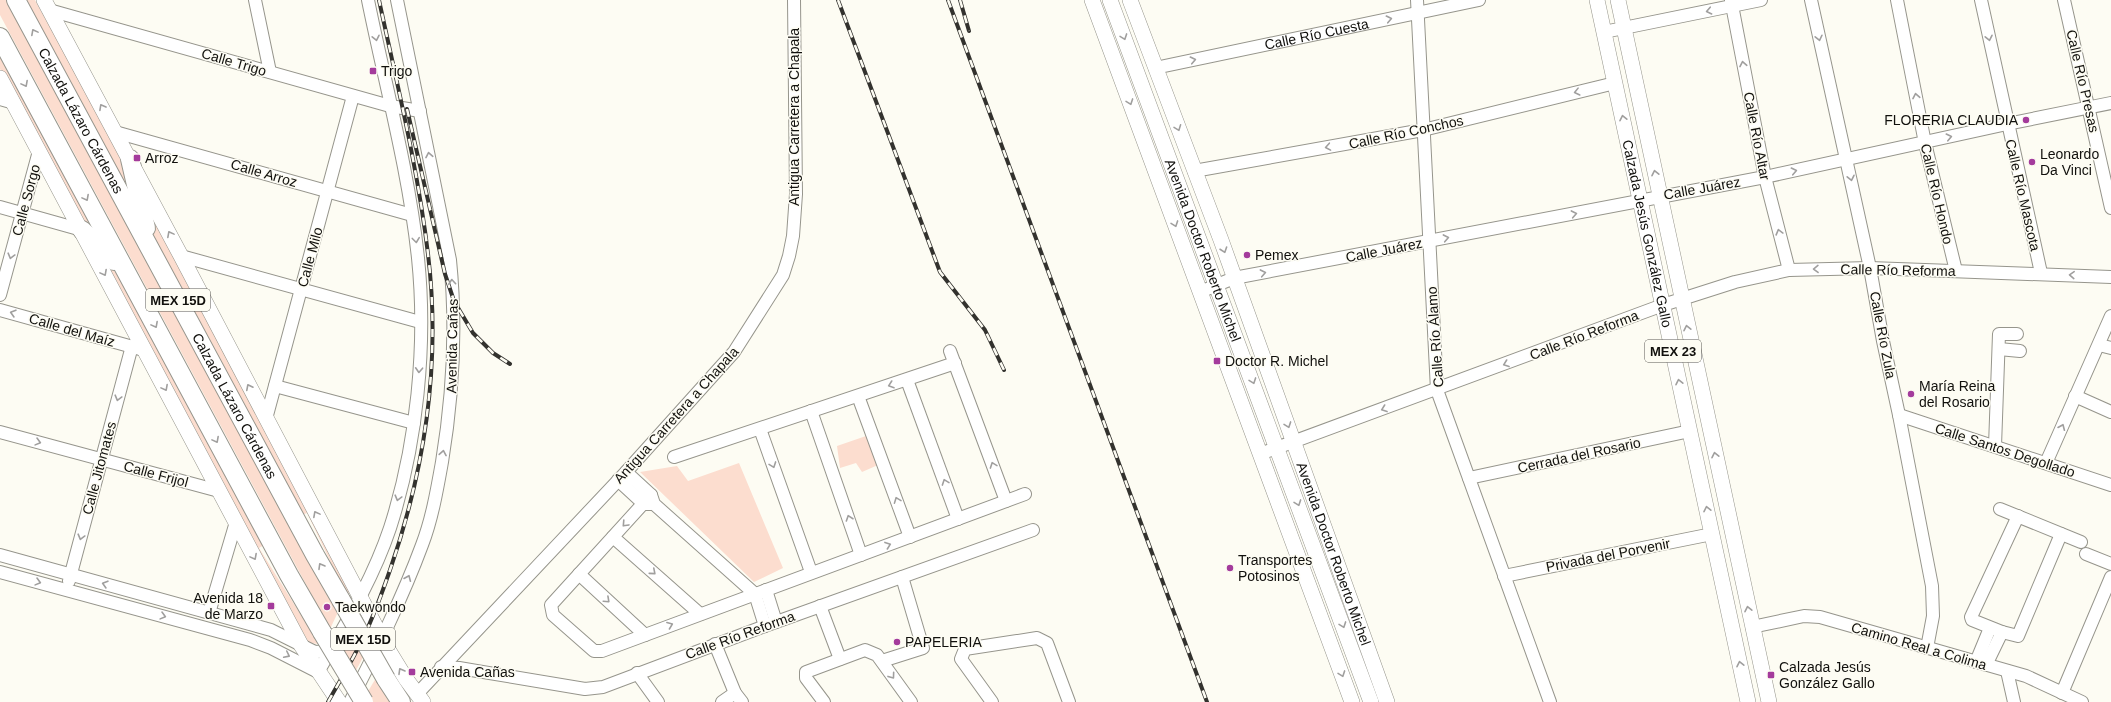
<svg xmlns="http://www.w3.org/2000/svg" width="2111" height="702" font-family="Arial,sans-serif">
  <rect width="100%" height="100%" fill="#fdfcf3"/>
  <!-- green -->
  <path fill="#fcddcf" d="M0,0H12L339,610L330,629L0,15Z
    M22,0H35L123,160L143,226Z
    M0,47L106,247L81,219L0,69Z
    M147,202L351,588L347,596L307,513L302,515L155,245Z
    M102,260L124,280L267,543L259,548L319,644L309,643L256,549Z
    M866,436L878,465L862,472L856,463L840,468L837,446Z
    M739,463L783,568L754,582L640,472L677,466L688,481Z
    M358,614L373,639L348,685L334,662Z
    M379,673L395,702H373L367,693Z"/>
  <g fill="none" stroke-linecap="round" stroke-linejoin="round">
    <defs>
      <g id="minor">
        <path d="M255,0L270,72"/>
        <path d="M1417,0L1437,390L1550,702"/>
        <path d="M1731,0L1765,177L1789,270"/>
        <path d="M1811,0L1870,268L1883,341L1899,415L1932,586L1933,616L1927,648"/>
        <path d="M1897,0L1925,143L1956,271"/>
        <path d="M1981,0L2041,273"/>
        <path d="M2064,0L2111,208"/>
        <path d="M49,10L390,106L420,111"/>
        <path d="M1604,32L1761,0"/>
        <path id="s1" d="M1155,68L1479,0"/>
        <path d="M0,99L14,103"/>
        <path d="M115,132L412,215"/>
        <path d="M1194,171L1423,130L1615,83"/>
        <path d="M0,207L82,230"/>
        <path d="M181,256L420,322"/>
        <path d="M1200,292L1234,278L1765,177L2007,124L2111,103"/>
        <path d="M0,295L39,151"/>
        <path d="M0,310L140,349"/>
        <path d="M2099,345L2111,348"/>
        <path d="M1999,349L2020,351"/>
        <path d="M950,351L1006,501"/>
        <path d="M907,380L958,519"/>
        <path d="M275,386L414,423"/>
        <path d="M858,396L910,537"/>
        <path d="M2075,396L2111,412"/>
        <path d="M811,411L861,555"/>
        <path d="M1899,415L2111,485"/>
        <path d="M266,419L353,96"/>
        <path d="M760,429L811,572"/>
        <path d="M0,432L219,491"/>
        <path d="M1995,446L1999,334H2017"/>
        <path d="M1260,454L1663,305L1735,282L1789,270L1870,268L2111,277"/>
        <path d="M674,457L955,363"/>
        <path d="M2046,463L2111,316"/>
        <path d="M626,472L651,495L654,504L755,594L765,626"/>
        <path d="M1469,478L1690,431"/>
        <path d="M618,480L644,504H651"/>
        <path d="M651,495L551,605L553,615L594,651H602L1025,494"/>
        <path d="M2000,509L2081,542"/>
        <path d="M2018,516L1971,617L1972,620L2002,632L2018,636L2061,534"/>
        <path d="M613,537L700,614"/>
        <path d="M2086,554L2111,564"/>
        <path d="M0,555L271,630L315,652L330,651"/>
        <path d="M0,572L250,640L271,648L318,672C345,625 373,579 390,528C417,444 427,345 418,258C409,172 385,84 368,0"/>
        <path d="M579,574L645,635"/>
        <path d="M1504,576L1712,534"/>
        <path d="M69,581L132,346"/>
        <path d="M766,590L776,622"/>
        <path d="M820,606L840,659"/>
        <path d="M209,613L236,522"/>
        <path d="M1752,627L1804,616L1820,617L2026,676L2082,702"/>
        <path d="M715,644L735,693L742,702"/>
        <path d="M882,661L923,648L902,577"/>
        <path d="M1976,662L1990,628"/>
        <path d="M1986,665L2002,632"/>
        <path d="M441,667L459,668L585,689L603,687L765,626L1033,530"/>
        <path d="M2007,671L2014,702"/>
        <path d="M637,673L658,702"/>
        <path d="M2062,693L2111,577"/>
        <path d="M417,694L626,472L734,352L783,275L789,256L793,236L796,194L794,0"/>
        <path d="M350,702C376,651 402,599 422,545C432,519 437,490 442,462C453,395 457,329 450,260L397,0"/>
        <path d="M722,702L735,693"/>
        <path d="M824,702L806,678V672L865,650L877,655L911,702"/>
        <path d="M992,702L961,659L965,649L1037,638L1047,643L1069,702"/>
      </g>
      <g id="major">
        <path d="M44,0L181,256L387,648L406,679L423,702"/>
        <path d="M1092,0L1352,702"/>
        <path id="s2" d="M1110,0L1371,702"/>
        <path id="s3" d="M1130,0L1221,240L1387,702"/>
        <path id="s4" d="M1597,0L1748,702"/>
        <path d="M1618,0L1769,702"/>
        <path d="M0,78L301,645L339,702"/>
      </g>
      <g id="highway">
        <path id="s5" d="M16,0L315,555L341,600"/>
        <path d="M0,37L289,575L322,632"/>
        <path d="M130,159L146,228"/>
        <path d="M82,230L114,261"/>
        <path d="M386,679L401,702"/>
      </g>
    </defs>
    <!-- minor casing -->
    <use href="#minor" stroke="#96958c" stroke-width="14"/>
    <!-- major casing -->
    <use href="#major" stroke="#96958c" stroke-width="16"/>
    <!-- highway casing -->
    <use href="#highway" stroke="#96958c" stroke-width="20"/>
    <!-- minor -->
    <use href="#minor" stroke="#fff" stroke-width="12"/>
    <!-- major -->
    <use href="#major" stroke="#fff" stroke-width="15"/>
    <!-- highway -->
    <use href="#highway" stroke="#fff" stroke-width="18"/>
    <defs>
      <path id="rail" d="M838,0L940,272L985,330L1004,370
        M948,0L1207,702
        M960,0L969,31
        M407,109L445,274L454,301L473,333L493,353L510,364
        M328,702C338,684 349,666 358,648C371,624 381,596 390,570C425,469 441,361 428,254C418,169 397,84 379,0"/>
    </defs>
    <!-- rail casing -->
    <use href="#rail" stroke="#33322e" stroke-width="4"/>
    <!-- rail -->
    <use href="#rail" stroke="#fdfcf3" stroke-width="2.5" stroke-dasharray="8" stroke-linecap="butt"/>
    <defs>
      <path id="highway-bridge" d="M341,600L386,679
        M322,632L364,702"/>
    </defs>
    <!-- highway-bridge casing -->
    <use href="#highway-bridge" stroke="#96958c" stroke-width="20" stroke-linecap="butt"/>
    <!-- highway-bridge -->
    <use href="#highway-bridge" stroke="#fff" stroke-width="18"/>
  </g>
  <!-- one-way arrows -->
  <defs><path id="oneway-chevron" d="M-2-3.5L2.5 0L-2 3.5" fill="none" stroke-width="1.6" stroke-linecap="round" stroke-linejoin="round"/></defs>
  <g stroke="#a09f9e">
    <use href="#oneway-chevron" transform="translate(1709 11) rotate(168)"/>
    <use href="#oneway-chevron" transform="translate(1389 19) rotate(-12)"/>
    <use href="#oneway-chevron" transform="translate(34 32) rotate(-118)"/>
    <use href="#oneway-chevron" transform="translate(1124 37) rotate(70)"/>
    <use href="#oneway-chevron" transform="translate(376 38) rotate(78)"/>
    <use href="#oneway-chevron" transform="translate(1819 38) rotate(77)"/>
    <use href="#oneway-chevron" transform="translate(1989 38) rotate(78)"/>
    <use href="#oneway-chevron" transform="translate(1193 60) rotate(-12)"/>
    <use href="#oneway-chevron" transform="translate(1743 64) rotate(-101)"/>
    <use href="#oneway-chevron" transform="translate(25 84) rotate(62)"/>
    <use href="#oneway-chevron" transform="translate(1577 92) rotate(166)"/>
    <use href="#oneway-chevron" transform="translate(1916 96) rotate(-101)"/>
    <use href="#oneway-chevron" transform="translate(1130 102) rotate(70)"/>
    <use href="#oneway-chevron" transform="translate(102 107) rotate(-119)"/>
    <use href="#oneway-chevron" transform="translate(1623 118) rotate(-102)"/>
    <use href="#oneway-chevron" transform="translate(1178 128) rotate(69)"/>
    <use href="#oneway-chevron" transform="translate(1949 137) rotate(-13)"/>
    <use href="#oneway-chevron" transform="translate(1328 147) rotate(170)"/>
    <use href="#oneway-chevron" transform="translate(429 155) rotate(-101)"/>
    <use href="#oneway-chevron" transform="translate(1794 171) rotate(-12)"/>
    <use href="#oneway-chevron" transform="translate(1655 173) rotate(-102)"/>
    <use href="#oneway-chevron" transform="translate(1851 178) rotate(78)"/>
    <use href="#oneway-chevron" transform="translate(86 198) rotate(62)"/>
    <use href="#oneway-chevron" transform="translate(1574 214) rotate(-11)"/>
    <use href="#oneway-chevron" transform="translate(1175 224) rotate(70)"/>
    <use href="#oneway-chevron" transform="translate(1779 232) rotate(-105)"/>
    <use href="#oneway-chevron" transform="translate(170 234) rotate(-118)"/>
    <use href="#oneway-chevron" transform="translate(1446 238) rotate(-11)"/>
    <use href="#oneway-chevron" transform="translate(416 240) rotate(83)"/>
    <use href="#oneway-chevron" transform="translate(1224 250) rotate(71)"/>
    <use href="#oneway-chevron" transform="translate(11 256) rotate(105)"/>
    <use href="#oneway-chevron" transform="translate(1816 269) rotate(179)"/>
    <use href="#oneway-chevron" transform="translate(104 273) rotate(62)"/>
    <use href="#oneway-chevron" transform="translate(1263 273) rotate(-11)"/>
    <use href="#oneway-chevron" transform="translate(2072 275) rotate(-177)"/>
    <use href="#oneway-chevron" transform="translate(452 282) rotate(-95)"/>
    <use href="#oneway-chevron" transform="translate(13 313) rotate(-164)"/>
    <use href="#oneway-chevron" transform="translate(155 325) rotate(62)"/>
    <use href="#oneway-chevron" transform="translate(1687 328) rotate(-102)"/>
    <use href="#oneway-chevron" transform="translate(1506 364) rotate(160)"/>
    <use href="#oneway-chevron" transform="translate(419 370) rotate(93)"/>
    <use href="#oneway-chevron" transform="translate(1253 381) rotate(70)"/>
    <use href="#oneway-chevron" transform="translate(1679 382) rotate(-102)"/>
    <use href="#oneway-chevron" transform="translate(891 385) rotate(161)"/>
    <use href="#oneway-chevron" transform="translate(249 387) rotate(-117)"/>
    <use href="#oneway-chevron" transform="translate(165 388) rotate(62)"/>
    <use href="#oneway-chevron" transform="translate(118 398) rotate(105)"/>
    <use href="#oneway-chevron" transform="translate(1384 409) rotate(160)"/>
    <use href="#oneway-chevron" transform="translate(1288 425) rotate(70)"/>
    <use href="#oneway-chevron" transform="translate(2062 427) rotate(-67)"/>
    <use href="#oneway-chevron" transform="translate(216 440) rotate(62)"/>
    <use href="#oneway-chevron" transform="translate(38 442) rotate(15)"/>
    <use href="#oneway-chevron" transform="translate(443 453) rotate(-80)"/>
    <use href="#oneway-chevron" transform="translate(1715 455) rotate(-102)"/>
    <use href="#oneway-chevron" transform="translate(773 465) rotate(70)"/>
    <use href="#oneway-chevron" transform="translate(993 465) rotate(-110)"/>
    <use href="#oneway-chevron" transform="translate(945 482) rotate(-110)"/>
    <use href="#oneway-chevron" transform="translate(398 498) rotate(105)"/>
    <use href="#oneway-chevron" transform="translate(897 500) rotate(-111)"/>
    <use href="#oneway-chevron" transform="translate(1298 503) rotate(70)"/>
    <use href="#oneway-chevron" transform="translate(1707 509) rotate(-102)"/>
    <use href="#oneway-chevron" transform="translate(316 514) rotate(-118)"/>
    <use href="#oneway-chevron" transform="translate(849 518) rotate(-109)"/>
    <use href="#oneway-chevron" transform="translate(625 524) rotate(133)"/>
    <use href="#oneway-chevron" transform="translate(81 537) rotate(105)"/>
    <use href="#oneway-chevron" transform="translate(888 545) rotate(-20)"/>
    <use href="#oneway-chevron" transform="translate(254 557) rotate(62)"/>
    <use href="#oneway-chevron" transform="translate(321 566) rotate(-120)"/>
    <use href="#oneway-chevron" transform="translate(653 572) rotate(41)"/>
    <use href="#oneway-chevron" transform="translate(408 578) rotate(-67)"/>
    <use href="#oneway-chevron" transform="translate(38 582) rotate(15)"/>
    <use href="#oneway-chevron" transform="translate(105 584) rotate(-164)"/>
    <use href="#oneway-chevron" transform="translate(607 600) rotate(43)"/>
    <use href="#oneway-chevron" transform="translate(1748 609) rotate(-102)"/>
    <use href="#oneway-chevron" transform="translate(163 616) rotate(15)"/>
    <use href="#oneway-chevron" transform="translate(670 625) rotate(-21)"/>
    <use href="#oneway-chevron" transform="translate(1343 625) rotate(70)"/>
    <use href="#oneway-chevron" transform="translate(287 655) rotate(26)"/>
    <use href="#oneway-chevron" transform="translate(1740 664) rotate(-102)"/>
    <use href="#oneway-chevron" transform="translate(401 671) rotate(-120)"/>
    <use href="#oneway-chevron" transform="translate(1342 674) rotate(70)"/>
    <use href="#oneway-chevron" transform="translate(892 676) rotate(54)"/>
  </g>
  <!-- markers -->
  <g fill="#a43b9c" stroke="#fdfcf3" stroke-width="1.5">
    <rect x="369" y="67" width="8" height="8" rx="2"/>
    <circle cx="2026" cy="120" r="4"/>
    <rect x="133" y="154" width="8" height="8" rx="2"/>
    <circle cx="2032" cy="162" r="4"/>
    <circle cx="1247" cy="255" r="4"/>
    <rect x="1213" y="357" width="8" height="8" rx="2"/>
    <circle cx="1911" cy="394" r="4"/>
    <circle cx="1230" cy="568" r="4"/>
    <rect x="267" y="602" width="8" height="8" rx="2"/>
    <circle cx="327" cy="607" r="4"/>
    <circle cx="897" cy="642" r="4"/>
    <rect x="408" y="668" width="8" height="8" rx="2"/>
    <rect x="1767" y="671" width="8" height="8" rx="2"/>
  </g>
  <g text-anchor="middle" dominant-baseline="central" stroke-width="3" stroke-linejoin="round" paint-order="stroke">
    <!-- shield labels -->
    <g fill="#fdfcf3" stroke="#585752" stroke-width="1">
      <rect x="146" y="289" width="64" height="22" rx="3"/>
      <rect x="1645" y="340" width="56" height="22" rx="3"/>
      <rect x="331" y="628" width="64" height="22" rx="3"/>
    </g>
    <g font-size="13" font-weight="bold" fill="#11100d">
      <text x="178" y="300">MEX 15D</text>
      <text x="1673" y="351">MEX 23</text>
      <text x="363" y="639">MEX 15D</text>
    </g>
    <!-- street labels -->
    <g font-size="14" fill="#11100d" stroke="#fdfcf3">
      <text stroke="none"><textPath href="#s1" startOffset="165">Calle Río Cuesta</textPath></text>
      <text transform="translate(234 62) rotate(16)">Calle Trigo</text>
      <text transform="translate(2083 81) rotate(77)">Calle Río Presas</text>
      <text transform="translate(794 117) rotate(-90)">Antigua Carretera a Chapala</text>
      <text stroke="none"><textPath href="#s5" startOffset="137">Calzada Lázaro Cárdenas</textPath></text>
      <text transform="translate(1406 132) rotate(-12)">Calle Río Conchos</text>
      <text transform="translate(1757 136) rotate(79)">Calle Río Altar</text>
      <text transform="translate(264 173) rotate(16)">Calle Arroz</text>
      <text transform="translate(1702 188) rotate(-10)">Calle Juárez</text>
      <text transform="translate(1937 194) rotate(77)">Calle Río Hondo</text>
      <text transform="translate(2023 195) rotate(77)">Calle Río Mascota</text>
      <text transform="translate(26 200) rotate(-75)">Calle Sorgo</text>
      <text stroke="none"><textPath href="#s4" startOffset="239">Calzada Jesús González Gallo</textPath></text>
      <text stroke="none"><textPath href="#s2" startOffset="267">Avenida Doctor Roberto Michel</textPath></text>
      <text transform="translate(1384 250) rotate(-11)">Calle Juárez</text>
      <text transform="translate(310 257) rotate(-75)">Calle Milo</text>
      <text transform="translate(1898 270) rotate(1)">Calle Río Reforma</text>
      <text transform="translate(72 330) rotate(16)">Calle del Maíz</text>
      <text transform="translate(1584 335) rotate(-21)">Calle Río Reforma</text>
      <text transform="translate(1883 335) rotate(79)">Calle Río Zula</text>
      <text transform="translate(1435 337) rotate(-94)">Calle Río Álamo</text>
      <text transform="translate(452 346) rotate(-89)">Avenida Cañas</text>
      <text stroke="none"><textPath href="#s5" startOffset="461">Calzada Lázaro Cárdenas</textPath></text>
      <text transform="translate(676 415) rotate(-48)">Antigua Carretera a Chapala</text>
      <text transform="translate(2005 450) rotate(18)">Calle Santos Degollado</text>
      <text transform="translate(1579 455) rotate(-12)">Cerrada del Rosario</text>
      <text transform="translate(99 468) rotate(-75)">Calle Jitomates</text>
      <text transform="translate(156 474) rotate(15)">Calle Frijol</text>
      <text stroke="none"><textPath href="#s3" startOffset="590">Avenida Doctor Roberto Michel</textPath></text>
      <text transform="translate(1608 555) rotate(-11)">Privada del Porvenir</text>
      <text transform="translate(740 635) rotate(-20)">Calle Río Reforma</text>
      <text transform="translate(1919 646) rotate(16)">Camino Real a Colima</text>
    </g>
    <!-- poi labels -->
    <g font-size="14" fill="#11100d" stroke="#fdfcf3" text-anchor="start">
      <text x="381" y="71">Trigo</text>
      <text x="2018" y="120" text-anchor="end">FLORERIA CLAUDIA</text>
      <text x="2040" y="154">Leonardo<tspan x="2040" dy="16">Da Vinci</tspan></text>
      <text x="145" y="158">Arroz</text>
      <text x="1255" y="255">Pemex</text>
      <text x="1225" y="361">Doctor R. Michel</text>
      <text x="1919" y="386">María Reina<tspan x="1919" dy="16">del Rosario</tspan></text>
      <text x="1238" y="560">Transportes<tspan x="1238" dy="16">Potosinos</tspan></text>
      <text x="263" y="598" text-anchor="end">Avenida 18<tspan x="263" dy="16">de Marzo</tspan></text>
      <text x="335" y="607">Taekwondo</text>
      <text x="905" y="642">PAPELERIA</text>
      <text x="1779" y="667">Calzada Jesús<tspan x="1779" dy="16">González Gallo</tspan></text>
      <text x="420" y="672">Avenida Cañas</text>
    </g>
  </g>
</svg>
